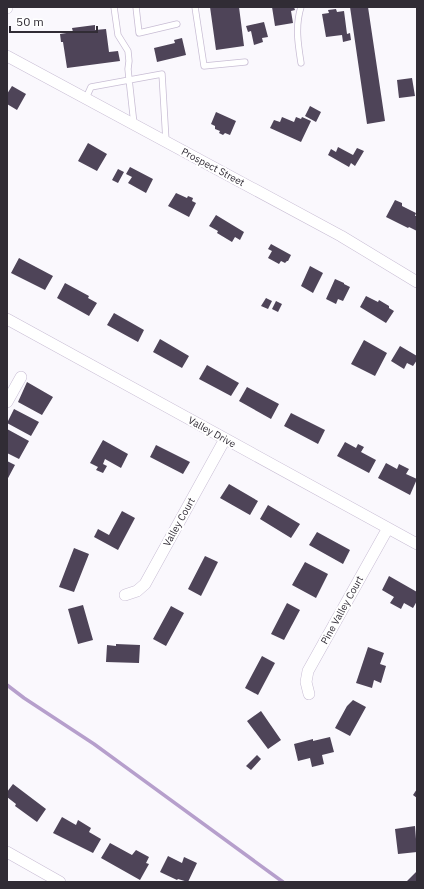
<svg xmlns="http://www.w3.org/2000/svg" width="424" height="889" font-family="'IBM Plex Sans',sans-serif">
  <rect width="100%" height="100%" fill="#faf8fd"/>
  <g fill="none" stroke-linecap="round" stroke-linejoin="round">
    <!-- stream -->
    <path stroke="#b69fcc" stroke-width="3.5" d="M7,685L24,698L94,744L283,882"/>
  </g>
  <!-- building -->
  <path fill="#4e4458" d="M210,7H239L244,46L216,50Z
    M272,7H294L295,10L291,11L293,23L275,26Z
    M350,7H368L385,121L367,124Z
    M336,9L337,12L344,11L347,34L350,33L351,40L343,42L342,35L326,37L322,14L329,13L328,10Z
    M264,22L268,37L262,38L263,42L254,45L251,31L248,32L246,26Z
    M95,25V30L106,29L109,52L118,51L120,61L67,68L63,42H61L60,34L73,32L72,28Z
    M182,38L186,55L157,62L154,48L175,43L174,40Z
    M412,78L415,96L399,98L397,80Z
    M12,86L26,94L17,110L7,104V94Z
    M310,106L321,112L316,122L305,116Z
    M216,112L236,121L230,135L225,133L223,135L219,133L220,131L215,129V126L211,124Z
    M282,117L294,122L296,117L301,119L302,117L311,121L301,142L270,128L274,120L280,122Z
    M88,143L107,154L97,171L78,161Z
    M338,147L353,155L357,148L364,151L355,166L351,163L349,167L328,155L331,149L336,152Z
    M130,167L153,179L146,193L128,183L132,177L126,174Z
    M118,169L124,172L118,183L112,180Z
    M176,193L187,198L188,196L193,198L192,201L196,203L189,217L168,206Z
    M395,200L402,203V206L416,213L415,216H417V231L409,227L408,228L386,217Z
    M216,215L244,232L240,240L235,237L232,242L217,233L218,231L209,226Z
    M271,244L291,255L288,261H287L285,263L281,261L279,264L268,258L272,251L268,249Z
    M19,258L53,276L45,290L11,273Z
    M310,266L323,273L313,293L301,286Z
    M335,279L344,283V284L350,287L343,301L338,299L336,304L326,299Z
    M65,283L89,296L88,298L97,303L89,316L57,298Z
    M366,296L378,302L379,300L389,306V308L394,311L386,323L360,307Z
    M266,298L272,301L268,309L261,306Z
    M276,301L282,304L278,312L272,309Z
    M114,313L144,330L138,342L107,325Z
    M160,339L189,356L182,368L153,352Z
    M364,340L387,353L375,376L351,364Z
    M400,346L417,356V360L413,366L407,363L404,369L391,361Z
    M207,365L239,383L231,396L199,379Z
    M27,382L53,397L42,415L18,402Z
    M247,387L279,404L271,419L239,401Z
    M14,409L39,422L31,436L7,423Z
    M291,413L325,430L318,444L284,426Z
    M7,429L29,441L19,459L7,453Z
    M103,440L128,454L121,468L105,459L103,464L107,466L103,473L96,470L98,467L90,463Z
    M345,442L356,448L358,444L364,447L361,452L376,460L369,473L337,456Z
    M156,445L190,462L183,474L150,457Z
    M7,461L15,465L7,480Z
    M386,463L397,469L399,464L409,469L406,474L417,479L410,495L378,478Z
    M229,484L258,501L250,515L220,498Z
    M268,505L300,524L291,538L260,519Z
    M122,511L135,518L118,550L94,537L98,529L109,535Z
    M317,532L350,550L343,564L309,545Z
    M74,548L89,554L74,592L59,587Z
    M205,556L218,562L201,596L188,589Z
    M305,562L328,574L316,598L292,585Z
    M389,576L417,592V601L413,608L404,603L401,609L390,603L394,597L382,590Z
    M287,603L300,610L284,640L271,634Z
    M83,605L93,640L78,644L68,609Z
    M171,606L184,613L166,646L153,639Z
    M116,644L140,645L139,663L106,662L107,645L116,646Z
    M368,647L384,653L380,664L386,666L381,683L374,680L372,688L356,683Z
    M262,656L275,663L258,695L245,688Z
    M353,700L366,707L350,736L335,728L347,706Z
    M261,711L281,740L268,749L247,721Z
    M330,737L334,752L322,755L324,764L312,767L310,758L298,761L294,744L313,739V741Z
    M257,755L261,759L251,770L246,766Z
    M13,784L46,809L37,822L15,806L16,804L7,797V792Z
    M417,789V798L413,795Z
    M62,817L76,825L78,820L91,828L89,832L101,839L93,853L53,833Z
    M415,826L417,852L398,854L395,829Z
    M110,843L132,855L136,850L149,857L146,863L149,864L140,880L101,858Z
    M168,856L182,863L184,857L197,863L188,882L178,879L177,880L160,872Z
    M417,871V882H408L407,881Z"/>
  <g fill="none" stroke-linecap="round" stroke-linejoin="round">
    <defs>
      <path id="lane" d="M114,7L118,35L128,51L129,61L128,69L129,79L134,124
        M136,7L139,33L177,24
        M195,7L204,66L245,62
        M301,63C298,44 295,26 301,7
        M86,98L91,87L162,74L166,141"/>
      <path id="street" d="M7,8V7
        M7,56L341,236L417,282
        M7,319L417,544
        M7,402L21,377
        M125,595L137,591L145,584L225,439
        M309,694L306,682L308,671L388,528
        M7,852L60,882"/>
    </defs>
    <!-- lane casing -->
    <use href="#lane" stroke="#c8bdd4" stroke-width="7"/>
    <!-- street casing -->
    <use href="#street" stroke="#c8bdd4" stroke-width="12"/>
    <!-- lane -->
    <use href="#lane" stroke="#fff" stroke-width="5.5"/>
    <!-- street -->
    <use href="#street" stroke="#fff" stroke-width="11"/>
  </g>
  <g text-anchor="middle" dominant-baseline="central" stroke-width="4" stroke-linejoin="round" paint-order="stroke">
    <!-- street labels -->
    <g font-size="10" fill="#312c35" stroke="#fff">
      <text transform="translate(213 167) rotate(28)">Prospect Street</text>
      <text transform="translate(212 432) rotate(29)">Valley Drive</text>
      <text transform="translate(179 522) rotate(-61)">Valley Court</text>
      <text transform="translate(342 610) rotate(-61)">Pine Valley Court</text>
    </g>
  </g>
  <!-- border -->
  <rect width="424" height="889" fill="none" stroke="#312c35" stroke-width="16"/>
  <!-- scale -->
  <path d="M10 26v6h87v-6" fill="none" stroke="#312c35" stroke-width="2"/>
  <text x="16" y="26" font-size="12" fill="#312c35" stroke="#ffffff" stroke-width="3" paint-order="stroke">50 m</text>
</svg>
